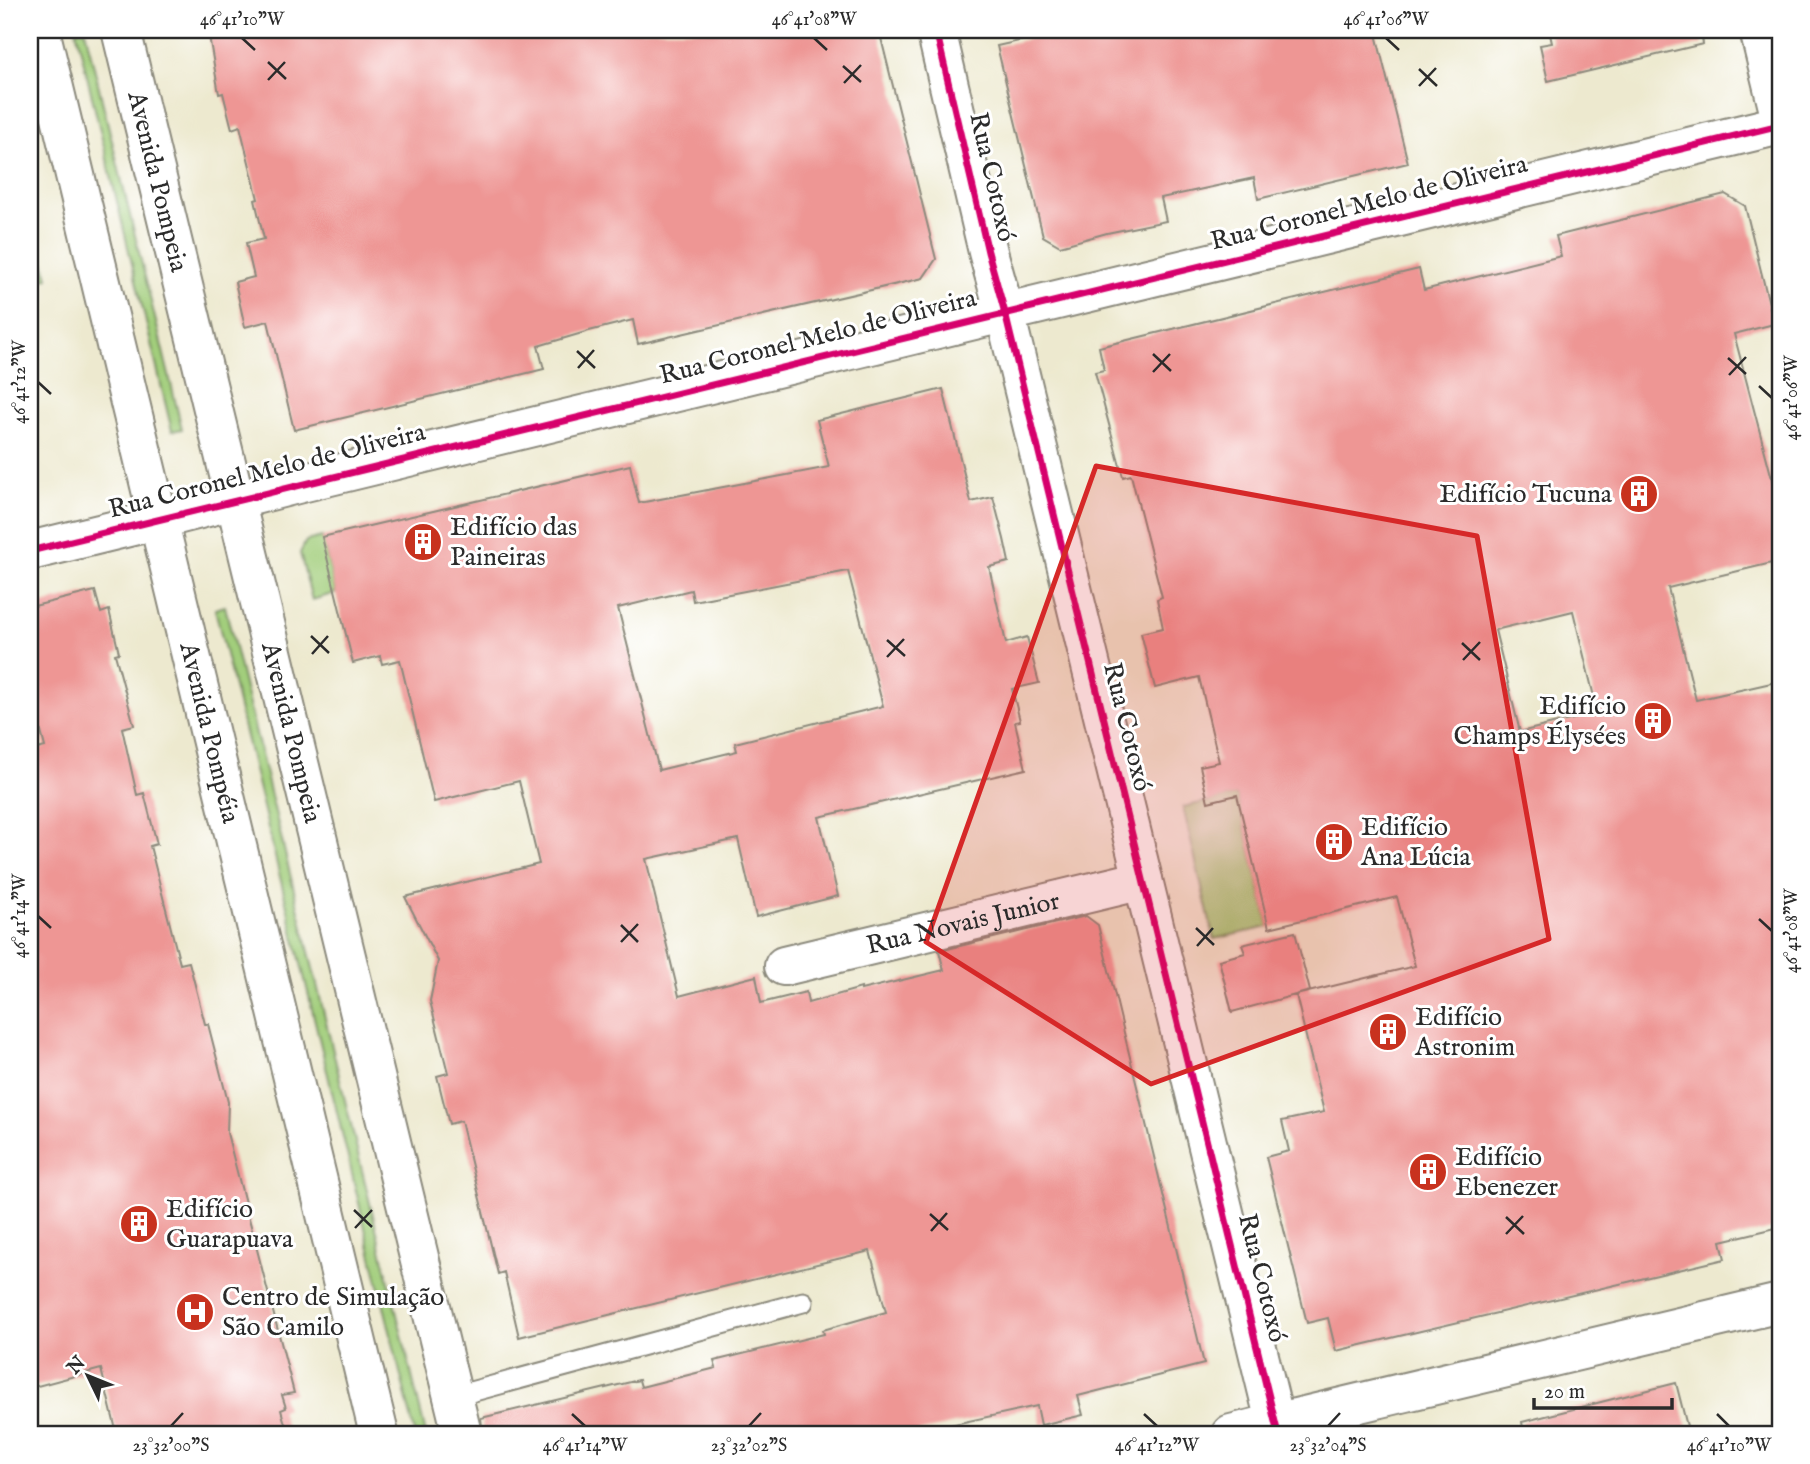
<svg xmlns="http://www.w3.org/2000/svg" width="1810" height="1464" font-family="'IM FELL English',serif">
  <rect width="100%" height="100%" fill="#fff"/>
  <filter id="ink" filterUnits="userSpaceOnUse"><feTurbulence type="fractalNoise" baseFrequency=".0143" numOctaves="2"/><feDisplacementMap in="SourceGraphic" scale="14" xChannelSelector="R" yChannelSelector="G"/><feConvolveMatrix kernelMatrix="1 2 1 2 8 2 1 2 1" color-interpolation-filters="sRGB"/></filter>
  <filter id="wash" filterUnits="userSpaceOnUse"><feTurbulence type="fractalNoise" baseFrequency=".00686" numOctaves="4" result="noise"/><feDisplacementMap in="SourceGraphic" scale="28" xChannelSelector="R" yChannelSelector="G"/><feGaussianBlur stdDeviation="1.57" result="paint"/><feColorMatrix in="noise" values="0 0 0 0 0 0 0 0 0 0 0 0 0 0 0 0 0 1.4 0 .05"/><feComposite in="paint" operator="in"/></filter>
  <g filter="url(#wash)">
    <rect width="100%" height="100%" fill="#ede9cf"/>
    <!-- green -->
    <path fill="#a2ce7b" stroke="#667c53" stroke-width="2" d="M76,30H85L182,429L172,431Z
      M30,203L48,278L30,282Z
      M322,537L336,593L312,600L300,553L306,541Z
      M225,606L426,1434H415L215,609Z
      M1237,795L1269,927L1214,939L1183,807Z"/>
    <g id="blocks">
      <!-- building -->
      <path fill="#ee9694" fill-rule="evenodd" d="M208,30H879L936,259L923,278L638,344L633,320L589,331L538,346L544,369L294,430L268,321L245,327L235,282L254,277L246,243L264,239L255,200L258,199L240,126L232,129L223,93L219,94Z
        M1069,30H1375L1408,163L1258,199L1254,178L1161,198L1166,221L1107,233L1060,246L1043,236L997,46Z
        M1549,30H1701L1703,44L1548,81L1540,45L1552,43Z
        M1725,194L1745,206L1774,324L1734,334L1780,509V561L1668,588L1696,700L1780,681V1227L1721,1241L1725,1259L1336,1351L1328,1318L1307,1323L1266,1157L1289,1151L1282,1121L1324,1112L1296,995L1415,966L1397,897L1269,928L1237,795L1208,802L1200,766L1219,762L1199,677L1155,688L1141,633L1163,628L1157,599L1162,597L1131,475L1123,477L1095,372L1104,370L1099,347L1419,269L1424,290L1561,256L1556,236ZM1573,611L1598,713L1520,732L1495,630Z
        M943,389L971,502L993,497L1004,539L1009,562L989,567L1006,643L1027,637L1039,683L1012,689L1020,721L1015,722L1026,769L819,817L838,896L756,917L738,839L646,859L679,996L756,976L761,1003L806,992L808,1003L861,988V990L944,970L939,951L1086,916L1098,925L1204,1364L1078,1396L1083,1415L1041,1425L1037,1406L909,1434H483L481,1418L639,1380L641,1387L716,1368L714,1361L824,1334L823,1330L886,1312L870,1251L519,1337L504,1272L498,1274L461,1121L449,1124L437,1076L448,1073L430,1001L438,961L405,897L539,864L519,781L434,802L400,660L382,664L380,656L353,663L322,537L630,465L639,503L829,467L817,420ZM848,571L883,706L735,743L737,751L659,770L618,608L691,590L693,601Z
        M95,591L101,613L109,610L119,653L115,654L134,725L122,728L137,795L144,793L157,844L150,846L180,964L189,962L205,1024H208L228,1102L227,1133L294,1393L282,1395L286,1408L281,1410L288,1434H117L101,1369L30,1388V751L45,747L30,689V607Z
        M1295,932L1310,991L1232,1012L1219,960L1245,953L1242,945Z
        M1676,1383L1689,1434H1524L1522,1422Z"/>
    </g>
  </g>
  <g filter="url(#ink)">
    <use href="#blocks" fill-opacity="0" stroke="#8c8a7d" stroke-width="2"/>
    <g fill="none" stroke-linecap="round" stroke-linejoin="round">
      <defs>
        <path id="lane" d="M452,1397L803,1302"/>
        <g id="street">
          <path d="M1759,30L1780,116"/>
          <path d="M30,551L157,520"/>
          <path id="s1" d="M784,966L1143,880"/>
          <path d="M1275,1423L1780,1303"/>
        </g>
        <g id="secondary">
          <path id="s2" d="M40,30L379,1434"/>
          <path id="s3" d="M121,30L462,1434"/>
          <path d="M936,30L988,252L1005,313L1278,1434"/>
          <path d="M157,520L301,483L1780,125"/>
          <path d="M1231,1434L1275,1423"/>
        </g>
      </defs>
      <!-- lane casing -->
      <use href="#lane" stroke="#8c8a7d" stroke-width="23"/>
      <!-- street casing -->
      <use href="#street" stroke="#8c8a7d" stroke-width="42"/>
      <!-- secondary casing -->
      <use href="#secondary" stroke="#8c8a7d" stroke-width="42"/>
      <!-- lane -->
      <use href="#lane" stroke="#fff" stroke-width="19"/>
      <!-- street -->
      <use href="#street" stroke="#fff" stroke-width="38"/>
      <!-- secondary -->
      <use href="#secondary" stroke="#fff" stroke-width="38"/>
      <defs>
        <path id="cycleway" d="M936,30L988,252L1005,313L1278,1434
          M30,551L1780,125"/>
      </defs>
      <!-- cycleway casing -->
      <use href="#cycleway" stroke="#fff" stroke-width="11"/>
      <!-- cycleway -->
      <use href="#cycleway" stroke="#d6006c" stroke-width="7"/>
    </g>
  </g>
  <!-- marked area -->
  <path fill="#d62828" fill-opacity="0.2" stroke="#d62828" stroke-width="5" stroke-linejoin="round" d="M1096,466L1477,536L1549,939L1151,1084L926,942Z"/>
  <!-- ticks -->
  <path fill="none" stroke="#2b2b2b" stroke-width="2.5" d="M242,38L255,50M814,38L827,50M1386,38L1399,50M268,62L286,79M843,66L861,82M1419,69L1437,86M268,80L285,62M844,83L861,65M1419,86L1436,68M577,351L595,368M1153,354L1171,371M1728,358L1746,374M578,368L594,350M1153,372L1170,354M1729,375L1746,357M38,382L51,394M1759,386L1772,398M311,636L329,653M887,640L905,656M1462,643L1480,660M312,654L328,636M887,657L904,639M1463,660L1480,642M38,916L51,928M1759,919L1772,931M621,925L638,942M1196,928L1214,945M621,942L638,924M1197,946L1213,928M354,1210L372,1227M930,1214L948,1230M1506,1217L1524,1234M355,1228L372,1210M931,1231L947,1213M1506,1234L1523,1216M572,1414L585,1426M1144,1414L1157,1426M1717,1414L1729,1426M171,1426L183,1413M749,1426L761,1413M1328,1426L1340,1413"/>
  <!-- icons -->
  <defs>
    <symbol id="building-disc" viewBox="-11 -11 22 22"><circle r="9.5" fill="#c8321e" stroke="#fff"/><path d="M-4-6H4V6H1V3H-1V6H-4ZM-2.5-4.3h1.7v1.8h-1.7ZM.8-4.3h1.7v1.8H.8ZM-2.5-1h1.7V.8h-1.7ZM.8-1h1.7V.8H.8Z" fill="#fff"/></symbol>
    <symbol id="hospital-disc" viewBox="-11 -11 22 22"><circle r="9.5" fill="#c8321e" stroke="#fff"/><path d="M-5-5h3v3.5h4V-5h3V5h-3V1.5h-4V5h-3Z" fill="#fff"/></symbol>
  </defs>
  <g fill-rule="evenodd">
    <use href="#building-disc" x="1617" y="472" width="44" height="44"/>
    <use href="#building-disc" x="401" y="520" width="44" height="44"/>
    <use href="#building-disc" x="1631" y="699" width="44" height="44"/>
    <use href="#building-disc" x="1312" y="820" width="44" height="44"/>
    <use href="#building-disc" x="1366" y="1010" width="44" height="44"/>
    <use href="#building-disc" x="1406" y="1150" width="44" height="44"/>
    <use href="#building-disc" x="117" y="1202" width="44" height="44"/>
    <use href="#hospital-disc" x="173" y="1290" width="44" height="44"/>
  </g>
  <g text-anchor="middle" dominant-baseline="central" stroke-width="6" stroke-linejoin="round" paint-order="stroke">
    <!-- street labels -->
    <g font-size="26" fill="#2b2b2b" stroke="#fff">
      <text transform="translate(992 177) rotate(77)">Rua Cotoxó</text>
      <text stroke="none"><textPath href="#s3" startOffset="156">Avenida Pompeia</textPath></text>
      <text transform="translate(1369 203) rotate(-14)">Rua Coronel Melo de Oliveira</text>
      <text transform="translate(818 337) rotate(-14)">Rua Coronel Melo de Oliveira</text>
      <text transform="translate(267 471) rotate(-14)">Rua Coronel Melo de Oliveira</text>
      <text transform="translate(1127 727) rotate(76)">Rua Cotoxó</text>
      <text stroke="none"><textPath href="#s2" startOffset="723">Avenida Pompéia</textPath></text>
      <text stroke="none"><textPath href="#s3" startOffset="723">Avenida Pompeia</textPath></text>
      <text stroke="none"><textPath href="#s1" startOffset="184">Rua Novais Junior</textPath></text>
      <text transform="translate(1262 1278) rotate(76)">Rua Cotoxó</text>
    </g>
    <!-- poi labels -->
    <g font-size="26" fill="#2b2b2b" stroke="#fff" text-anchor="start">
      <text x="1612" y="494" text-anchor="end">Edifício Tucuna</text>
      <text x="450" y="527">Edifício das<tspan x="450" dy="30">Paineiras</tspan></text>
      <text x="1626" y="706" text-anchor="end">Edifício<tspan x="1626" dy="30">Champs Élysées</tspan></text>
      <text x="1361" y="827">Edifício<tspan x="1361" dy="30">Ana Lúcia</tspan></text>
      <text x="1415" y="1017">Edifício<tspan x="1415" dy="30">Astronim</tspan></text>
      <text x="1455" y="1157">Edifício<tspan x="1455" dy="30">Ebenezer</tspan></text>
      <text x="166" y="1209">Edifício<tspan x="166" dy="30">Guarapuava</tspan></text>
      <text x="222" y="1297">Centro de Simulação<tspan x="222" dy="30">São Camilo</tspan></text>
    </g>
  </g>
  <!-- margin -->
  <rect width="1810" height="1464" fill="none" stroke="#fff" stroke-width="77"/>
  <!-- north arrow -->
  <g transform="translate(88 1376) rotate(313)" stroke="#ffffff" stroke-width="5" paint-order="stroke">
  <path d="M0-5L12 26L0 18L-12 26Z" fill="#2b2b2b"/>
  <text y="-10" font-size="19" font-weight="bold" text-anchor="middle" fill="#2b2b2b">N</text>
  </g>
  <!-- scale -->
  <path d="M1534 1398v10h138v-10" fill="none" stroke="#2b2b2b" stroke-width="3.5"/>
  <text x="1544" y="1398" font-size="21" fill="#2b2b2b" stroke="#ffffff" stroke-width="5" paint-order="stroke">20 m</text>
  <rect x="38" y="38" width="1734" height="1388" fill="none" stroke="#2b2b2b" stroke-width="2.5"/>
  <g font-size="18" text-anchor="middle" fill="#2b2b2b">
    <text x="242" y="25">46°41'10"W</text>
    <text x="814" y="25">46°41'08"W</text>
    <text x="1386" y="25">46°41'06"W</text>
    <text transform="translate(19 382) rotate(-90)" y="6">46°41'12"W</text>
    <text transform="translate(1791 398) rotate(-90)" y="6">46°41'06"W</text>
    <text transform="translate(19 916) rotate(-90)" y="6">46°41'14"W</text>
    <text transform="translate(1791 931) rotate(-90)" y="6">46°41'08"W</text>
    <text x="171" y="1451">23°32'00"S</text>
    <text x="585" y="1451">46°41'14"W</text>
    <text x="749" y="1451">23°32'02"S</text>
    <text x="1157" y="1451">46°41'12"W</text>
    <text x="1328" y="1451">23°32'04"S</text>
    <text x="1729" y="1451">46°41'10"W</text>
  </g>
</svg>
